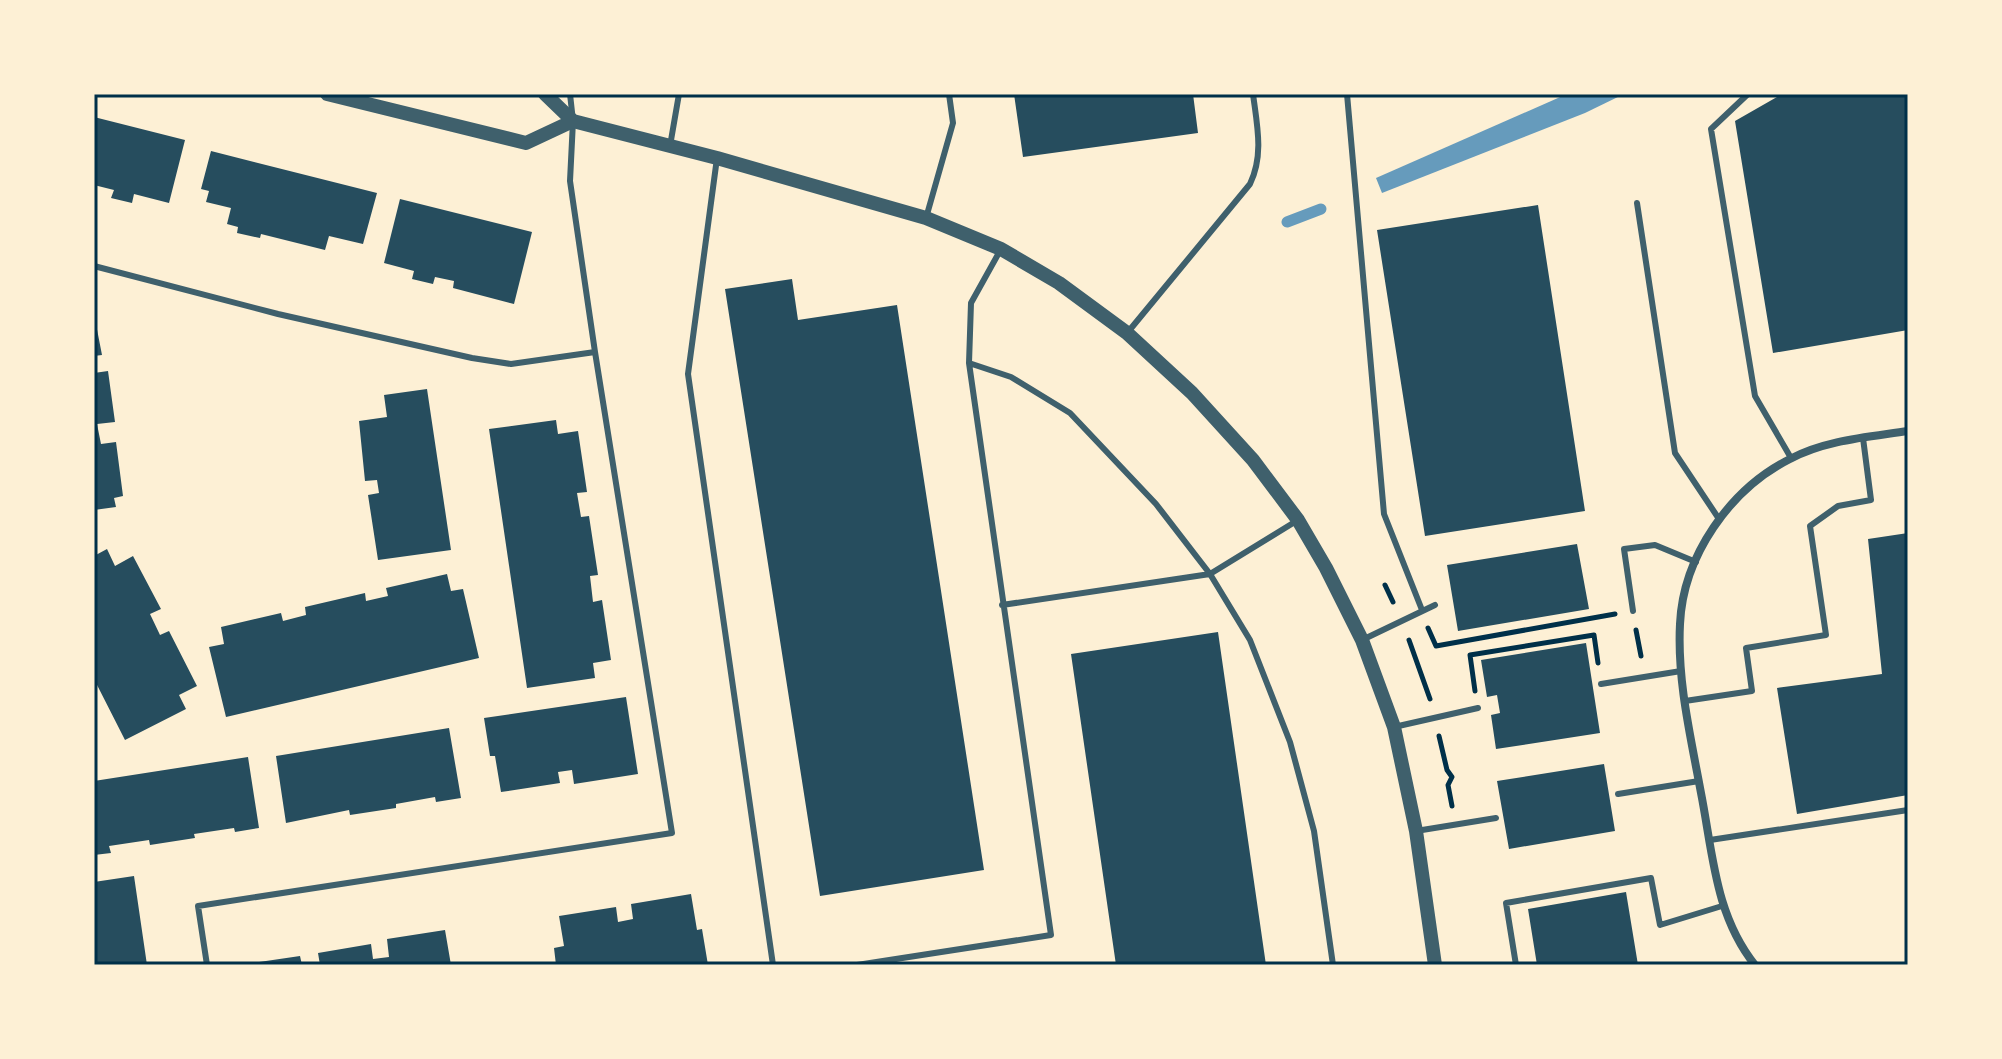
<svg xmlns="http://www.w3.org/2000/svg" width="2002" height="1059" font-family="'Public Sans',sans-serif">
  <rect width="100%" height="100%" fill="#fdf0d5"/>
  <!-- water -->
  <path fill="#669bbc" d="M1567,94H1624L1585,113L1382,193L1376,178Z"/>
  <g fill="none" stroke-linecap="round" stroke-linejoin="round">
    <!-- stream -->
    <path stroke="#669bbc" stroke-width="11" d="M1287,222L1321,209"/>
  </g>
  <!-- building -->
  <path fill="#264d5e" d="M1014,94H1193L1198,133L1023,157Z
    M1782,94H1908V330L1773,353L1735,121Z
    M94,117L185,140L169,203L134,194L132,203L111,198L114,190L94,185Z
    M211,151L377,193L363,244L329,236L325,250L261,234L260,238L237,233L238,227L227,224L231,208L206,202L209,191L201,189Z
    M400,199L532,232L514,304L453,288L454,281L435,277L433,284L412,279L414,271L384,263Z
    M1538,205L1585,511L1425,536L1377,230Z
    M792,279L798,320L897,305L984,870L820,896L725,289Z
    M94,314L102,355L94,356Z
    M108,371L115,422L97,424L101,444L116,442L123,496L114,498L116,507L94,510V373Z
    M427,389L451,550L378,560L368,495L379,493L377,480L365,481L359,421L387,417L384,395Z
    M556,420L558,434L578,431L587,492L577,493L581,517L589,516L598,575L590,576L593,602L602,600L611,660L593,663L595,678L527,688L489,429Z
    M1908,533V795L1797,814L1777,688L1882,674L1868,539Z
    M1577,544L1589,609L1458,631L1447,565Z
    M107,549L115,566L133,556L161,609L150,614L160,635L169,631L197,686L179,695L186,709L125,740L94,679V556Z
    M447,574L451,591L463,589L479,658L226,717L209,647L224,644L221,627L281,613L283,621L306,615L305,607L365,593L366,601L388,596L386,588Z
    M1218,632L1266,965H1116L1071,654Z
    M1586,643L1600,733L1496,749L1491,715L1500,713L1497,695L1487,697L1481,660Z
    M626,697L638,774L574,784L572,770L558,772L560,783L501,792L495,756H490L484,718Z
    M449,728L461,798L436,802L435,797L396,804V808L350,815L349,810L286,823L276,756Z
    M248,757L259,828L235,832L234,828L194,834L195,838L150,845L149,840L109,846L111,853L94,855V781Z
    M1604,764L1615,831L1509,849L1497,781Z
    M134,876L147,965H94V882Z
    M1626,892L1638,965H1537L1528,909Z
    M691,894L697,930L702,929L708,965H556L554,948L564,946L559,916L616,907L618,922L633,919L631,904Z
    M445,930L451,965H320L318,953L371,944L373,959L389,957L387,939Z
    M300,956L302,965H253V963Z"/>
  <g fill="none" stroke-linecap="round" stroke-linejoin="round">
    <!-- path -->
    <path stroke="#003049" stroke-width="5" d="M1385,585L1393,602
      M1428,628L1436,646L1615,614
      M1636,630L1641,656
      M1409,640L1430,699
      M1475,691L1470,655L1594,635L1598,663
      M1439,736L1447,770L1452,777L1448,785L1452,806"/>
    <!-- service -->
    <path stroke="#3f606c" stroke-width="6" d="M570,94L573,121L570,181L595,352
      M1347,94L1384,514L1422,610
      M1748,94L1711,129L1755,396L1791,458
      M670,146L679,94
      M717,158L688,374L773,965
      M1637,203L1675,453L1719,519
      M926,218L953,123L949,94
      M94,266L278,314L472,358L511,364L595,352L672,833L198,906L207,965
      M1128,332L1250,184C1264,155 1257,125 1253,94
      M969,363L1011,377L1070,413L1156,504L1210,574L1250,640L1290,742L1314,831L1333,965
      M1002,605L1210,574L1298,520
      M1633,611L1624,549L1655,545L1696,562
      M1362,640L1435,605
      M1601,684L1681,671
      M1685,701L1752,691L1746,648L1826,635L1810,526L1838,506L1871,500L1863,438
      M1394,727L1478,708
      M1618,794L1699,781
      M1416,831L1496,818
      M1710,840L1908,810
      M857,965L1051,935L969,363L971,303L1001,249
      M1516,965L1506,903L1651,878L1660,925L1722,906"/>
    <!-- minor -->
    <path stroke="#3f606c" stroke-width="8" d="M1755,965C1715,915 1713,854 1701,793C1691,738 1677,681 1680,624C1683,556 1730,489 1790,459C1825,440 1869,437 1908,431"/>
    <!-- tertiary -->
    <path stroke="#3f606c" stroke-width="14" d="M327,94L526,143L573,121
      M545,94L573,121L717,158L926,218L1001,249L1059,283L1127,333L1192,393L1253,460L1298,520L1326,568L1362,640L1394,727L1416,831L1435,965"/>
  </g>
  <!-- border -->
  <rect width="2002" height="1059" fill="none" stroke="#fdf0d5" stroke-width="192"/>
  <rect x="96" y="96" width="1810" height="867" fill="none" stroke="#003049" stroke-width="3"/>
</svg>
